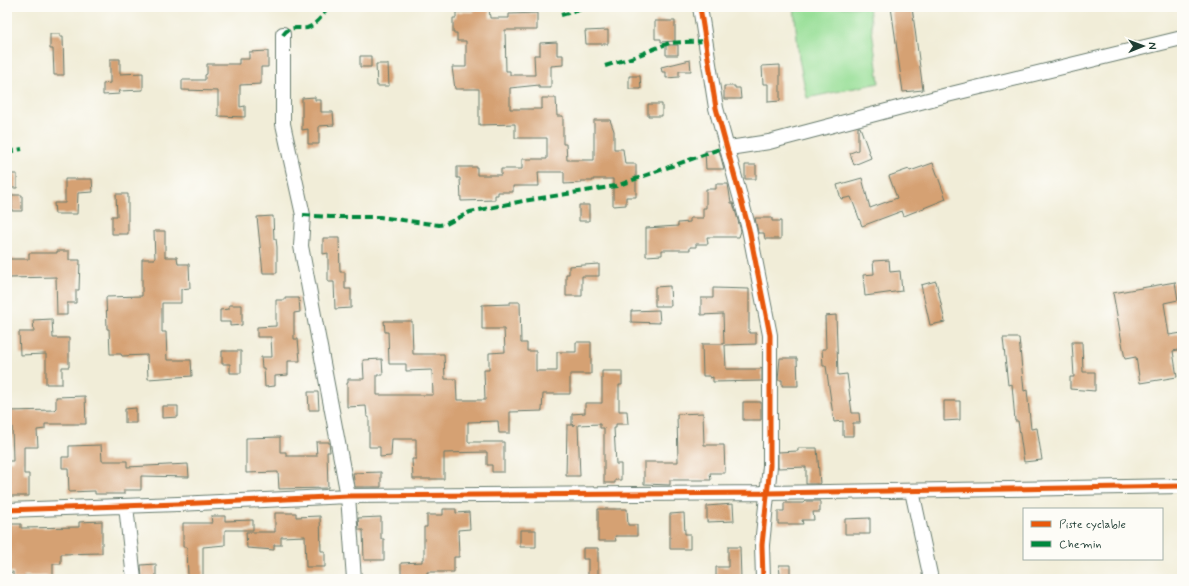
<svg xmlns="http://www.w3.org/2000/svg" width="1189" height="586" font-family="Mynerve,sans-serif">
  <rect width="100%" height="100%" fill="#fdfcf7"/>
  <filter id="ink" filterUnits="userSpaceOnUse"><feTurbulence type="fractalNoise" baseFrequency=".025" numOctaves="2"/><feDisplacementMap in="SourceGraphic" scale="8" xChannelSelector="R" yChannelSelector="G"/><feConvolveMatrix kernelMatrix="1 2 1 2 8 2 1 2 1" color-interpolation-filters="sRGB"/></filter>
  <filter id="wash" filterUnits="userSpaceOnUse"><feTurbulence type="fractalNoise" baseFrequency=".012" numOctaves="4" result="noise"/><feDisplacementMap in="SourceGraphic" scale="16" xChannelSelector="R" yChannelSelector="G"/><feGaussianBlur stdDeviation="0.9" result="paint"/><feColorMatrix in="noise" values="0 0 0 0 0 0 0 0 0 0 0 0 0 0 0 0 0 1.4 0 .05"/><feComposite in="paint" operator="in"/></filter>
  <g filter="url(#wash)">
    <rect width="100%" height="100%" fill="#f1edd8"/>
    <!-- green -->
    <path fill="#99df98" stroke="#5c8e66" d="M794,7H869L879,83L807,98L799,59Z"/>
    <g id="blocks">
      <!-- building -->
      <path fill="#d5a173" d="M474,7H489L490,18H509V14L537,13V30H505L506,71H510V75H535L534,55H540V43L557,42V55H563V65L551,66V88H539V85L510,88V109H542V98H556L557,116H563V144H566L567,160H594V120H610L614,131V149H623L625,164H636V197H626V205L613,206V179H593V181H581V183L564,184V172H538L539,186H513V192H498V195H495V200L461,201L460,178H457V167H477V175H501V169H522V159H547V138H515V124L479,125V89H455L452,67H466V41H457V33H453V18H456V12H474Z
        M891,7H912L923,90L903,92Z
        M655,21H675V41L661,42V39H655Z
        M608,30V44H586L585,31Z
        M50,34H60V37H63L64,75H54L53,49H50Z
        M666,45H678V55H666Z
        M268,51V67H261V84L240,85V107L245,106V117L218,116V91L182,90V80H205V75L207,74V64H239V59H249V52Z
        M360,56H371V67H360Z
        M110,59H120V74L143,73V90L119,91L120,94L103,95V84L110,83Z
        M690,60L691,71H679V77L666,78V72H662L661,67Z
        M376,64H388L389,86H377Z
        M780,65V101L768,102V84H763L762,66Z
        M629,76H640L641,89H629Z
        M724,86H735V88H740L741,99H724Z
        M315,97V100H321V112H333L334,125L319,126V144H308V129L302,130V98Z
        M648,104H662V116H648Z
        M858,127H860L871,158L854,165L850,153L858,150Z
        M719,150L724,169H706L705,151Z
        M933,163L946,199L904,216L902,211L862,226L851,197L841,199L837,185L862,178L870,208L897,198L889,176L909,169L910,171Z
        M745,165H756V179H745Z
        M7,174H17V188H7Z
        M65,179H92L93,192L78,193L77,214H55L54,203H65Z
        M716,184H728L731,203H733L741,231L739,237H707L708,244H696V247H690V250H662V255L646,256V228L678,226V223L690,222V218H703V208H706V189H716Z
        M116,194H128V234H112V216H117Z
        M12,195H22V211H12Z
        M579,205H589V221H579Z
        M273,216L274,239H276L277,247V273H263L257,217Z
        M755,218H772V221H781V239H765L764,233H758Z
        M154,231H165V257H177L178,264H189L190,288L181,289V303H162V332H166L167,360H191L192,376L148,379L147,355L122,356L121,354H110L109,329H107L106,297L142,296V259H155Z
        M323,238H339L340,272H345V289H351V308L335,309L334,282H328V253L323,254Z
        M57,251H69V260H80L79,290H76V303H67V315H57L56,277L9,278V259H29V253H57Z
        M889,260L890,272L900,271L902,291L865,296L863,275L874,274L873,261Z
        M599,264V276H582V296H566V274H569V266Z
        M936,281L945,322L930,325L921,285Z
        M1175,282L1178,300L1164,303L1169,335L1182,333V349L1173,351L1177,377L1140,383L1136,357L1125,359L1113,293Z
        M670,286L671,306H655V287Z
        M713,288L749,289V333H756V344L725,345L726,369H760L762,368V381L713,382V377L710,378V376H703L702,344H724L723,314L701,315V298H713Z
        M285,298H299L300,312L294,313V339H298L300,361H288V375L275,376V386L265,387L264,368H262L261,357H272L271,337H257V327L276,326V300H285Z
        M510,302H520L521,343H527V351H536V371H557V352H576V342H591V374H570V394H543L542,411L510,412V433H499L498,421L468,422V442H504V472H492V465H487V452L444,453V479H413L412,459H416V439H392L391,456L380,457V447H369V417H367L366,406L347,407V383H348V379H364L363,360L382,359L383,375H377V395H433L432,370L406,371V364H389L388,332H385L384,321H412L413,354H444L445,379H456L457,400H485L484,370H489V353L505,352L504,329H482V305L510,304Z
        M229,305H242V325L230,326V322H220V310L229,309Z
        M659,310L660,323L631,322V311Z
        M836,315L838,375L847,374L852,413H859L860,423H853V436H843V421L834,422L826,366H823L822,349H826L825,316Z
        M52,319L53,338H69V367H62V384H46V354L20,355L19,332H34L33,320Z
        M1003,338H1019L1024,391L1027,390L1031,429L1037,428L1042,460L1024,462L1018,421H1015L1012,384L1008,385Z
        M1072,342H1082L1083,372H1095V391L1070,389V377H1074Z
        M222,351H241V373H230V364H222Z
        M780,358H797L798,386H782V380H778Z
        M602,371H622V385H619V411H627L628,424H616V428H614L616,464H621V480H615V483H604V428H600V424L578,425L580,476H566L567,425H575H572V414L585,413V403H602Z
        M308,392H318L319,410H309Z
        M85,396L86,424H45V429L37,430L38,447H24V474H29V496H7V461H13L12,426H9L8,411L54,410L56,408V397Z
        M944,401H960V420L944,421Z
        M743,402H761V420H743Z
        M162,406H178V417L162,418Z
        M136,408V423H125V409Z
        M703,413L704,445H724L725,473H710L711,480H670V485L644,484V462H678L677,414Z
        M280,437V452H286V456H317L316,442H329L330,452H327L328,488L279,489L278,472L246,473V438Z
        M101,445L102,461H127V467L188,464L189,477L141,476V490H124V494H95V491L69,492L68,468H62V457H69V446Z
        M798,448H817L820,484H806V467L778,468V452L798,451Z
        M381,472V487H355L353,473Z
        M806,501H820V512H813L814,520H802L803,524H778V511H784V503H804Z
        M733,504L734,521L707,522V506Z
        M443,509H456V513L469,512L470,529L458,530L459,557H454V572H427V579H401V563L422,562V559H424V527H427V515H443Z
        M598,509H627L628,525H637V536H615L616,541H598Z
        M275,513H296V517L320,516L321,551H325V567H306L305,536L281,537V545H274V550L247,548L246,532H275Z
        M684,513L685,534H690V549H670V514Z
        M211,516H225V521L253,520V530H225V545L203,547V576H188L187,547H183V523H212Z
        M381,517V539H384V560H364L363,530H359L358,518Z
        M870,518V534H845V519Z
        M102,521V553L61,554V564H53V576H24V579H13V572L7,573V524H21V528L79,527V522Z
        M520,530H536V547H520Z
        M728,547H740L741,579L716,578V567H728Z
        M583,548H598V579H588V559H583Z
        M156,564V579H142L141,565Z
        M779,565H790V575H780Z"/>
    </g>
  </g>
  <g filter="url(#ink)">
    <use href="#blocks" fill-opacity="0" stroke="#687b6d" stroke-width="1"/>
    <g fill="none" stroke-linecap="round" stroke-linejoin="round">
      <defs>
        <path id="street" d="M700,7L716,108L749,229L770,335V466L762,545L763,579
          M283,34V124L303,215L301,246L348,496L354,579
          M729,148L769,142L947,95L1182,38
          M912,491L931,579
          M126,506L134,579
          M7,510L178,504L348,496L768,493L1182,486"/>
      </defs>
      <!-- street casing -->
      <use href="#street" stroke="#687b6d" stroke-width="16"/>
      <!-- street -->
      <use href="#street" stroke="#fff" stroke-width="14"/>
      <!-- quiet -->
      <path stroke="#00873e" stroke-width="4" stroke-dasharray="8 4" stroke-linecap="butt" d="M561,15L590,7
        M283,35C289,25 298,29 307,28C314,26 326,14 326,7
        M605,66L634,57L669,43L705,41
        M7,152L22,149
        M303,215L330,217H380L439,225L446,224L470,212L523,201L616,186L728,146"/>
      <defs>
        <path id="cycleway" d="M700,7L716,108L749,229L770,335V466L762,545L763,579
          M7,510L178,504L348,496L768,493L1182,486"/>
      </defs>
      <!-- cycleway casing -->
      <use href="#cycleway" stroke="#fdfcf7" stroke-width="8"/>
      <!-- cycleway -->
      <use href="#cycleway" stroke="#e8590c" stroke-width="5"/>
    </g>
  </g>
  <!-- margin -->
  <rect width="1189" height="586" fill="none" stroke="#fdfcf7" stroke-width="24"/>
  <!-- legend -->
  <rect x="1023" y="508" width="140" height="52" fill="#fdfcf7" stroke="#a4b0a9"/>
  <rect x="1031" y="521" width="20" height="6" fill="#e8590c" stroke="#a4b0a9"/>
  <text x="1059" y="528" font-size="12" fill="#1f3d34">Piste cyclable</text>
  <rect x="1031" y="541" width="20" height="6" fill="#00873e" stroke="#a4b0a9"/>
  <text x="1059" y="548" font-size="12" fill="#1f3d34">Chemin</text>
  <!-- north arrow -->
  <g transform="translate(1143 46) rotate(89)" stroke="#fdfcf7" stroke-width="3" paint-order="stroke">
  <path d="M0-3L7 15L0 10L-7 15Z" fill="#1f3d34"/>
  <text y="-6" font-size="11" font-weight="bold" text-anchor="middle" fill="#1f3d34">N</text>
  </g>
</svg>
